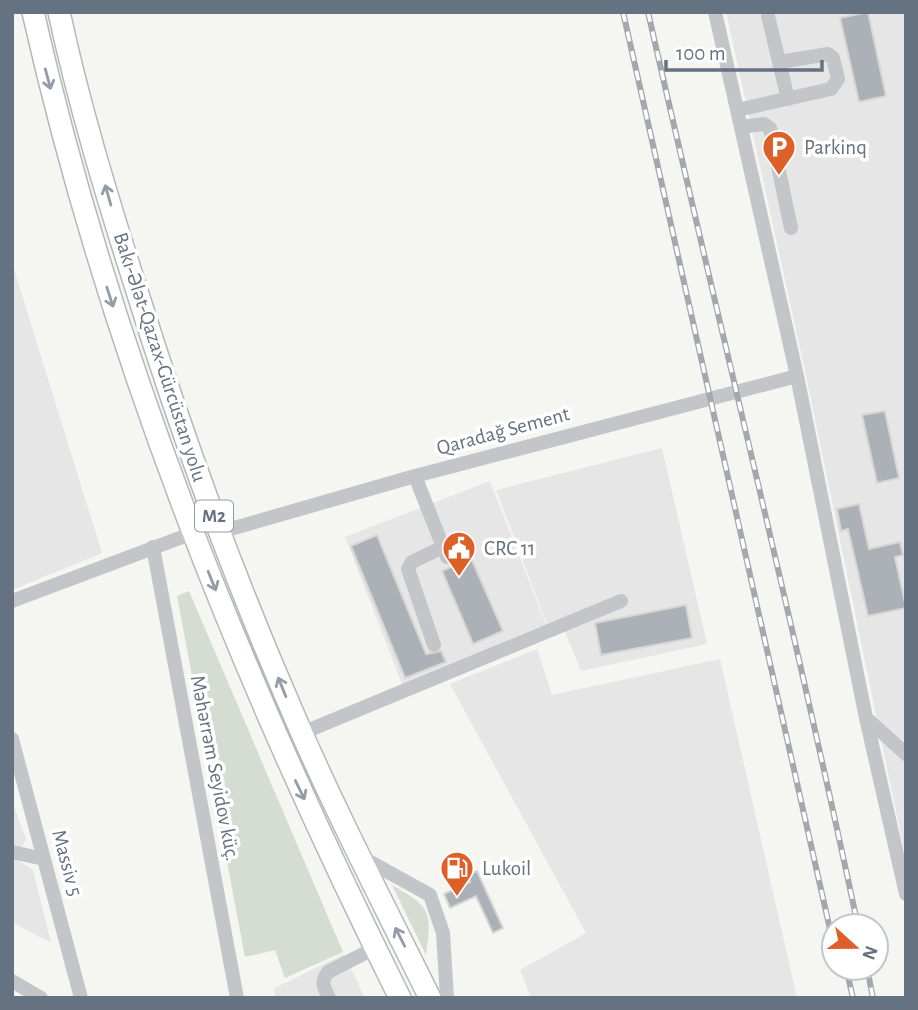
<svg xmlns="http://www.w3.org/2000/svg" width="918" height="1010" font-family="'Alegreya Sans',sans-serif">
  <rect width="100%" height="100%" fill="#f5f5f1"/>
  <!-- built -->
  <path fill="#e5e6e5" d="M726,12H906V860L805,371Z
    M12,263L102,553L12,590Z
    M662,448L707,644L581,671L560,619L547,624L496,490Z
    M490,481L546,624L402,684L345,537Z
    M537,649L552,695L720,659L797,998H531L520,970L586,933L450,684Z
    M12,801L26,839L16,859L33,870L51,943L12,922Z
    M344,954L365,998H277L273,989Z"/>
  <!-- green -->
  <path fill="#d5dcd2" d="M189,591L343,952L285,978L275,950L245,957L177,596Z
    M392,885C431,907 432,911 426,955Z"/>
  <!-- building -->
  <path fill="#abb1b7" stroke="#d6d6d4" stroke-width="2" d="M868,12L886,96L859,102L840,18Z
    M885,411L899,478L877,483L862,415Z
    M859,504L869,549L900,542L903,555L895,557L906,608L868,616L848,529L841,531L837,509Z
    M377,535L426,654L441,651L446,662L405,678L351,546Z
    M471,558L503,631L473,644L442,571Z
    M686,605L692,638L601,655L595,623Z
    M477,871L503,928L493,933L476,896L450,908L444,894L470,882L467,875Z"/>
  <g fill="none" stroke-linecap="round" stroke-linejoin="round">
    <defs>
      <path id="highway" d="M33,12C111,357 243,683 400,998
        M59,12C79,105 107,197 136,288C180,430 231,570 290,706C332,805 382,901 430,998"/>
    </defs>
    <!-- highway casing -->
    <use href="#highway" stroke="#b5b8bb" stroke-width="24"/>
    <!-- minor -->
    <path stroke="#c3c5c9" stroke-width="14" d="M715,12L797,376L866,718L906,894
      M768,16L788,99
      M737,110L831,89L838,79L833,58L828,54L780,62
      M741,127L764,124L770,128L791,228
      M415,476L447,557
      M220,532L415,476L797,376
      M153,547L237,998
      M12,601L193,533
      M434,645L408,569L412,562L443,547
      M866,718L906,754
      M302,733L621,601
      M12,739L81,998
      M12,852L44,859
      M361,857L430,895L443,933L447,998
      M12,981L41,998
      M329,998C324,987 320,982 328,972L375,948"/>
    <!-- highway -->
    <use href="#highway" stroke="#fff" stroke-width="21"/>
    <defs>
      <path id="rail" d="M623,12L834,947
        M648,12C717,317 793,620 858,926
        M846,968L853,998
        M867,968L873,998"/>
    </defs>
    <!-- rail casing -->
    <use href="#rail" stroke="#a3a8ad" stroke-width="6"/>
    <!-- rail -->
    <use href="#rail" stroke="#fff" stroke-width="3.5" stroke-dasharray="10" stroke-linecap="butt"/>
  </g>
  <!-- one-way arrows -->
  <defs><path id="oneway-shaft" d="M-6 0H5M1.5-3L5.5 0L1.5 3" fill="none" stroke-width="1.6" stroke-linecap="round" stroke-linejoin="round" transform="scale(1.75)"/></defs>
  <g stroke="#939ca7">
    <use href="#oneway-shaft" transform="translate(48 79) rotate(75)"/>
    <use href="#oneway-shaft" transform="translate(108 195) rotate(-106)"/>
    <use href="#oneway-shaft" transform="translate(110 297) rotate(72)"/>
    <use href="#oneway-shaft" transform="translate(212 581) rotate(68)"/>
    <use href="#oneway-shaft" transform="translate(282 687) rotate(-112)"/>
    <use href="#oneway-shaft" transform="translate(300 790) rotate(64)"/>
    <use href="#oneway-shaft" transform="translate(400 937) rotate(-117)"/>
  </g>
  <!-- icons -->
  <defs>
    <symbol id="parking-pin" viewBox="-11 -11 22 30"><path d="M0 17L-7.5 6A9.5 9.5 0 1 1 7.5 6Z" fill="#dd6029" stroke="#fff"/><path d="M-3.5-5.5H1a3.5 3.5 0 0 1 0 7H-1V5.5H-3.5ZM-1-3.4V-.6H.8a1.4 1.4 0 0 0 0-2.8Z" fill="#fff"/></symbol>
    <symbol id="civic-pin" viewBox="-11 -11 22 30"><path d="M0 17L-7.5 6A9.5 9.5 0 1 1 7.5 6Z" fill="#dd6029" stroke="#fff"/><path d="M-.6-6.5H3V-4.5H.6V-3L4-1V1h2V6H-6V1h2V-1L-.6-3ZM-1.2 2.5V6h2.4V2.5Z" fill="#fff"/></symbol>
    <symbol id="fuel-pin" viewBox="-11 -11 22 30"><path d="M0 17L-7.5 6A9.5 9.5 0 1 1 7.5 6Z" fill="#dd6029" stroke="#fff"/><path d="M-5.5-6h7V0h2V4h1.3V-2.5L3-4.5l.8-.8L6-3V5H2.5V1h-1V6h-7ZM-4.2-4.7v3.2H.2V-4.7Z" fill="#fff"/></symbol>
  </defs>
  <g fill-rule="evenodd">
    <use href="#parking-pin" x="760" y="128" width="38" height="52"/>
    <use href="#civic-pin" x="440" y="529" width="38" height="52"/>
    <use href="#fuel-pin" x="438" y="849" width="38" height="52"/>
  </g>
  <g text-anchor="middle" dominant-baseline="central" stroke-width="7" stroke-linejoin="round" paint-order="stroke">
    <!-- shield labels -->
    <rect fill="#fff" stroke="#939ca7" stroke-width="2" x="195" y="500.5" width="38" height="31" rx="5"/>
    <g font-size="19" font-weight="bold" fill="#657281">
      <text x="214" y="516">M2</text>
    </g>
    <!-- poi labels -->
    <g font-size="21" fill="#657281" stroke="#fff" text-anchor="start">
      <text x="804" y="147">Parkinq</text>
      <text x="484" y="548">CRC 11</text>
      <text x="482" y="868">Lukoil</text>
    </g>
    <!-- street labels -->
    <g font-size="21" fill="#657281" stroke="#fff">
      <text transform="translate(160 357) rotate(72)">Bakı-Ələt-Qazax-Gürcüstan yolu</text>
      <text transform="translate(503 431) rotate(-15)">Qaradağ Sement</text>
      <text transform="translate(215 768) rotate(79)">Məhərrəm Seyidov küç.</text>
      <text transform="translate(67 863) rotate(75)">Massiv 5</text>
    </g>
  </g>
  <!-- border -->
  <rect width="918" height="1010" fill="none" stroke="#657281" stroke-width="28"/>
  <!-- north arrow -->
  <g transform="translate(855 947) rotate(111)"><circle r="33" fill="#ffffff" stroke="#c1c7cd" stroke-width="2"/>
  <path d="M0-5L12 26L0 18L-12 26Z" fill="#dd6029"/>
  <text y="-10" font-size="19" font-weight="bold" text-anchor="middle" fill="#657281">N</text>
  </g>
  <!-- scale -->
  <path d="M666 60v10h156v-10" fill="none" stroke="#657281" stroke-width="3.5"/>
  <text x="676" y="60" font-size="21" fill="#657281" stroke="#ffffff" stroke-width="5" paint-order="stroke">100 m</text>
</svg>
